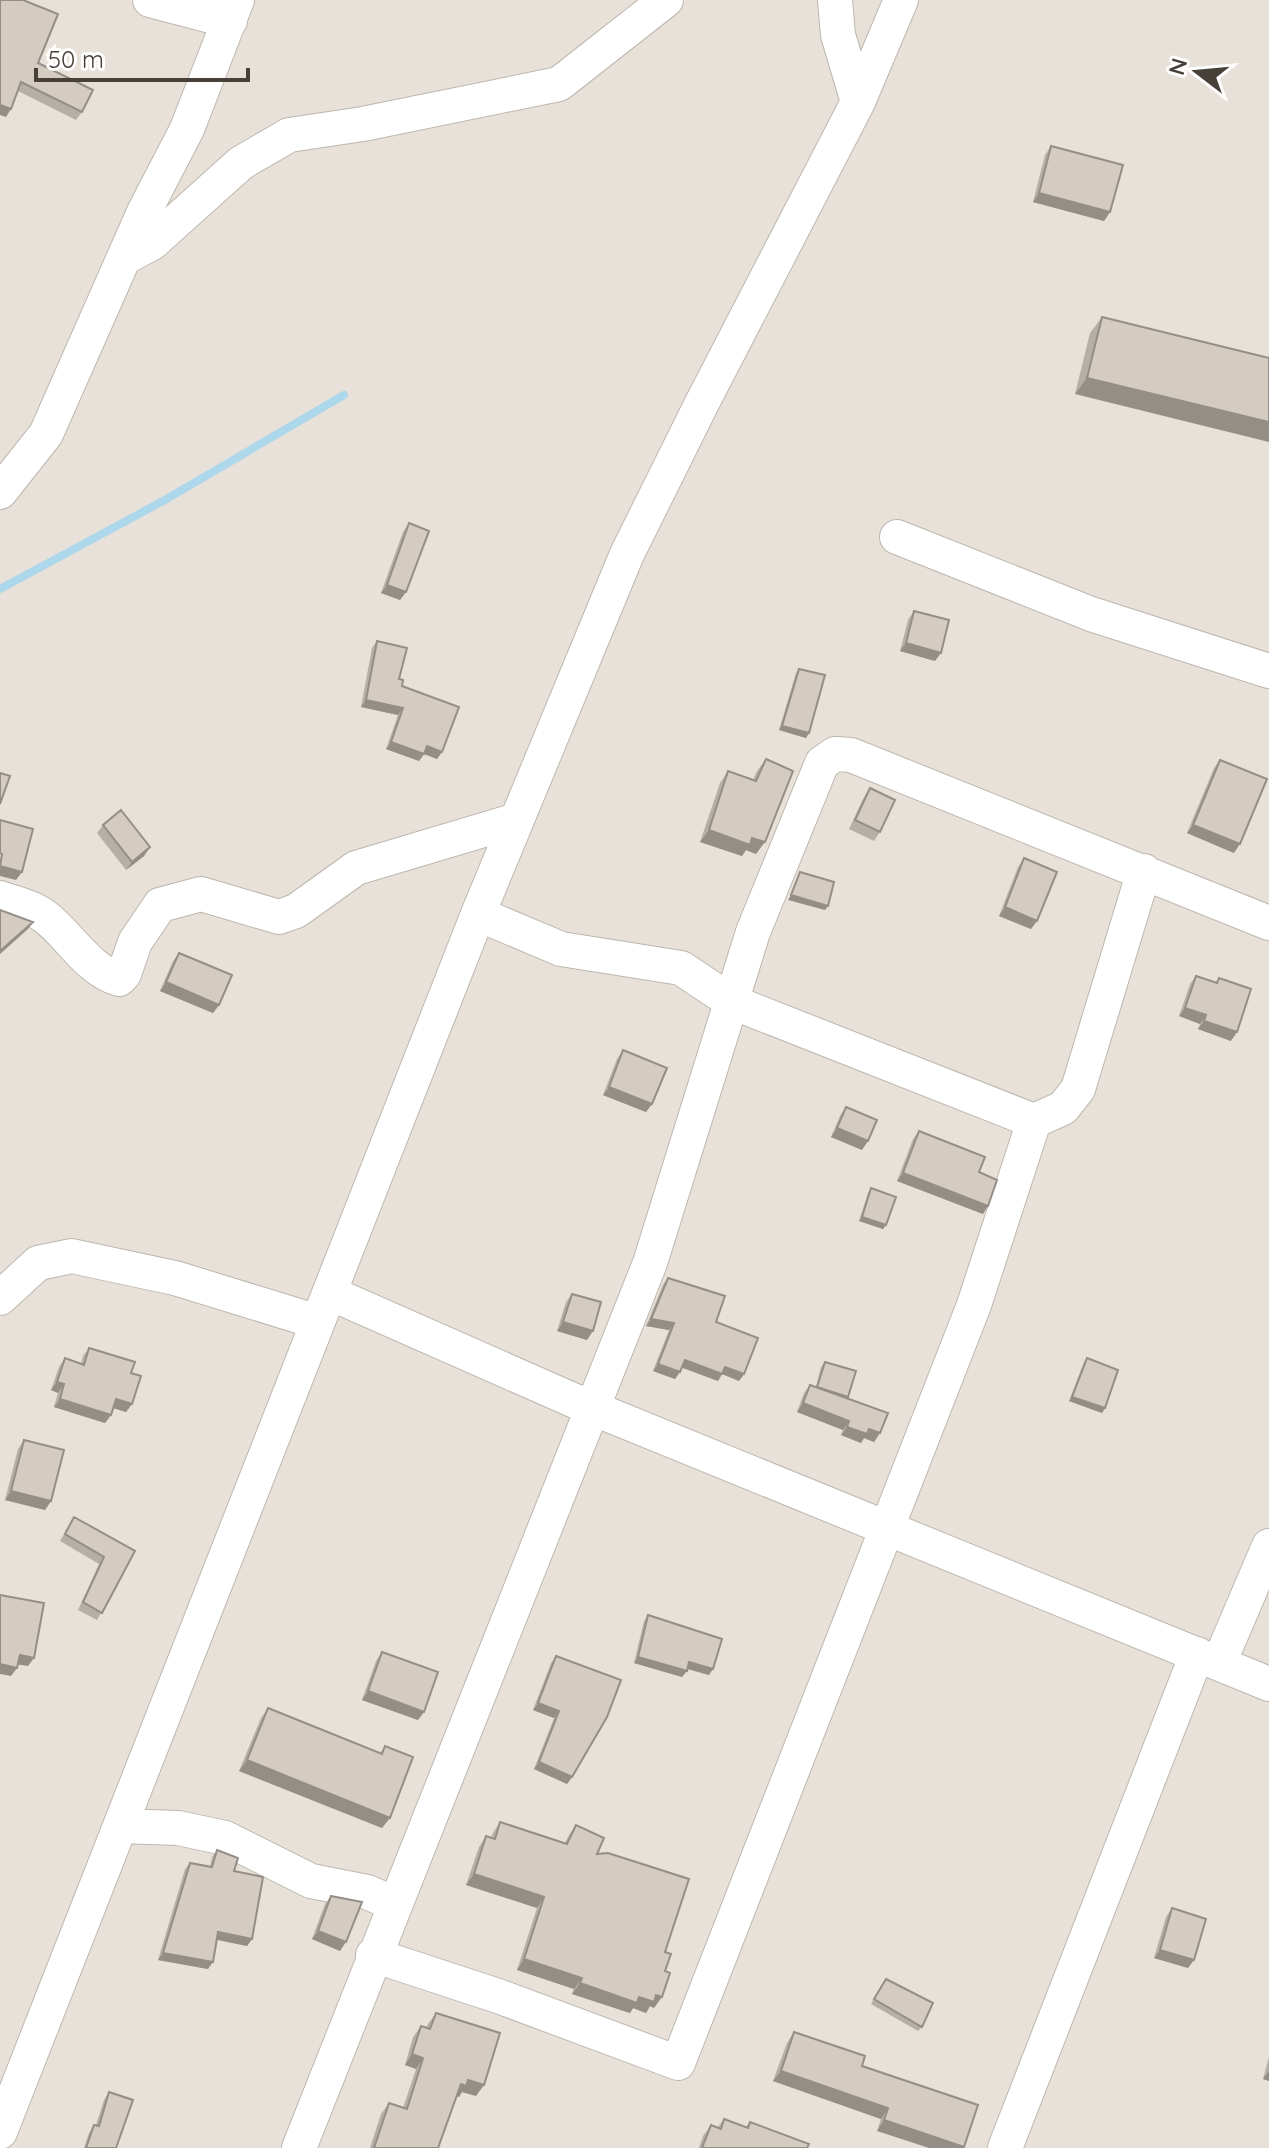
<svg xmlns="http://www.w3.org/2000/svg" width="1269" height="2148" font-family="Quicksand,sans-serif">
  <rect width="100%" height="100%" fill="#f4f0ea"/>
  <!-- residential -->
  <path fill="#e7e1d9" d="M0,0H1269V2148H0Z"/>
  <g fill="none" stroke-linecap="round" stroke-linejoin="round">
    <!-- stream -->
    <path stroke="#add7ea" stroke-width="8" d="M0,589L163,501L344,395"/>
    <defs>
      <path id="street" d="M150,0L230,21
        M835,0L838,35L858,102
        M126,257L152,243L241,163L289,135L363,124L559,84L666,0
        M0,492L46,434L144,212L187,129L237,0
        M897,537L1091,614L1269,671
        M0,898C11,902 25,905 36,911C65,926 84,969 119,979L124,974L135,942L160,905L201,894L279,917L296,911L356,868L517,820
        M478,914L561,949L681,968L732,1002L1034,1121
        M330,1293L575,1401L1269,1684
        M0,1298L38,1263L72,1256L175,1278L318,1322
        M1219,1663L1269,1546
        M120,1826L178,1828L225,1838L311,1881L367,1892L395,1904
        M373,1955L498,1996L678,2063L974,1305L1034,1121L1063,1108L1078,1089L1144,871
        M0,2132L478,914L627,554L702,403L858,102L901,0
        M299,2148L650,1263L753,932L822,763L835,754L851,755L1269,923
        M1005,2148L1197,1654"/>
    </defs>
    <!-- street casing -->
    <use href="#street" stroke="#beb7ae" stroke-width="36"/>
    <!-- street -->
    <use href="#street" stroke="#fff" stroke-width="34"/>
  </g>
  <!-- wall -->
  <path fill="#b6afa6" d="M0,0L38,63L82,112L76,120L18,91L6,117Z
    M1051,146L1110,212L1104,221L1033,202L1045,155Z
    M1102,317L1269,358L1075,394L1090,333Z
    M409,523L406,592L400,600L381,593L403,532Z
    M914,611L935,661L900,651L908,620Z
    M377,641L399,679L402,686L442,752L437,759L424,754L419,761L386,749L398,715L361,707L372,648Z
    M799,669L806,738L779,730L796,673Z
    M766,759L756,854L746,850L742,856L700,842L720,783L728,771L753,780L757,771Z
    M1220,760L1234,853L1187,833L1214,768Z
    M870,788L880,832L874,841L849,829L864,797Z
    M103,825L150,847L144,856L126,870L97,833Z
    M1024,858L1031,929L999,916L1018,867Z
    M179,953L219,1005L213,1013L160,991L173,961Z
    M1196,976L1216,983L1219,978L1231,1041L1198,1029L1200,1024L1179,1016L1190,984Z
    M623,1050L652,1104L646,1112L603,1095L617,1059Z
    M846,1107L862,1150L831,1137L840,1116Z
    M919,1131L979,1172L983,1214L897,1181L913,1139Z
    M871,1188L886,1225L883,1229L859,1221L868,1193Z
    M668,1278L716,1322L744,1374L739,1381L722,1374L718,1381L682,1367L675,1379L653,1371L669,1330L646,1326L663,1285Z
    M572,1294L587,1340L557,1331L566,1302Z
    M89,1348L131,1373L132,1404L126,1412L113,1408L111,1415L105,1423L54,1407L58,1393L51,1390L59,1367L65,1358L81,1364L83,1356Z
    M1087,1358L1105,1408L1102,1413L1069,1401L1084,1362Z
    M825,1362L847,1398L880,1433L874,1442L864,1438L861,1443L841,1435L843,1430L797,1412L804,1393L810,1385L816,1387L821,1367Z
    M24,1440L51,1501L45,1510L5,1500L18,1449Z
    M74,1517L135,1551L97,1620L78,1610L99,1564L60,1541Z
    M648,1615L709,1675L687,1669L682,1677L634,1663L644,1621Z
    M382,1652L418,1720L362,1700L376,1661Z
    M556,1656L572,1777L567,1784L534,1769L554,1718L533,1710L551,1663Z
    M268,1708L380,1753L385,1746L382,1828L239,1771L261,1718Z
    M500,1822L565,1843L569,1835L576,1825L665,1952L654,2008L650,2006L646,2013L633,2008L630,2013L572,1994L574,1989L517,1970L537,1908L466,1885L479,1847L486,1836L491,1838L493,1833Z
    M217,1850L234,1871L252,1939L247,1946L217,1940L208,1969L158,1960L185,1869L190,1863L210,1867L212,1857Z
    M331,1896L340,1951L312,1939L325,1904Z
    M1172,1908L1188,1968L1154,1958L1166,1917Z
    M883,1983L922,2027L918,2031L871,2004Z
    M436,2013L476,2096L462,2092L459,2097L457,2096L438,2148H370L381,2114L389,2103L403,2108L416,2069L405,2065L413,2037L421,2026L426,2028L428,2024Z
    M794,2032L862,2066L978,2105L877,2131L881,2119L773,2081L787,2043Z
    M1269,2057V2081L1263,2079Z
    M109,2092L116,2148H84L89,2133L94,2125H96L104,2100Z
    M724,2119L746,2127L750,2122L807,2148H699L703,2136L711,2125L718,2127Z"/>
  <!-- shaded-wall -->
  <path fill="#948e87" d="M0,105L11,109L6,117L0,115Z
    M1039,193L1110,212L1104,221L1033,202Z
    M1087,378L1269,422V442L1075,394Z
    M387,585L406,592L400,600L381,593Z
    M906,643L941,653L935,661L900,651Z
    M366,700L403,708L398,715L361,707Z
    M782,726L809,733L806,738L779,730Z
    M391,742L424,754L419,761L386,749Z
    M427,746L442,752L437,759L422,753Z
    M1193,825L1240,844L1234,853L1187,833Z
    M709,830L752,838L765,842L756,854L746,850L742,856L700,842Z
    M150,847L144,856L126,870L132,862Z
    M0,866L22,872L16,880L0,876Z
    M791,895L828,906L825,910L788,900Z
    M1005,907L1037,921L1031,929L999,916Z
    M33,922L28,929L0,954V951Z
    M166,982L219,1005L213,1013L160,991Z
    M1185,1008L1206,1015L1200,1024L1179,1016Z
    M1204,1021L1237,1032L1231,1041L1198,1029Z
    M609,1087L652,1104L646,1112L603,1095Z
    M837,1128L868,1141L862,1150L831,1137Z
    M903,1173L988,1206L983,1214L897,1181Z
    M862,1217L886,1225L883,1229L859,1221Z
    M651,1319L674,1323L669,1330L646,1326Z
    M563,1322L593,1331L587,1340L557,1331Z
    M685,1360L725,1367L744,1374L739,1381L722,1374L718,1381L680,1367Z
    M658,1364L680,1372L675,1379L653,1371Z
    M57,1382L64,1384L58,1393L51,1390Z
    M1072,1397L1105,1408L1102,1413L1069,1401Z
    M60,1399L111,1415L105,1423L54,1407Z
    M116,1399L132,1404L126,1412L110,1407Z
    M803,1403L849,1421L843,1430L797,1412Z
    M847,1427L869,1429L880,1433L874,1442L864,1438L861,1443L841,1435Z
    M11,1491L51,1501L45,1510L5,1500Z
    M20,1655L34,1658L28,1666L14,1664Z
    M638,1657L687,1671L682,1677L634,1663Z
    M689,1662L713,1669L709,1675L685,1668Z
    M0,1664L17,1668L11,1676L0,1674Z
    M368,1691L424,1712L418,1720L362,1700Z
    M538,1703L559,1711L554,1718L533,1710Z
    M247,1760L390,1818L382,1828L239,1771Z
    M539,1762L572,1777L567,1784L534,1769Z
    M474,1874L544,1897L537,1908L466,1885Z
    M318,1931L346,1942L340,1951L312,1939Z
    M218,1932L252,1939L247,1946L214,1939Z
    M1160,1950L1194,1960L1188,1968L1154,1958Z
    M163,1953L213,1962L208,1969L158,1960Z
    M524,1959L582,1978L574,1989L517,1970Z
    M580,1983L639,1997L656,1995L662,1997L654,2008L650,2006L646,2013L633,2008L630,2013L572,1994Z
    M412,2054L423,2058L416,2069L405,2065Z
    M781,2071L888,2108L881,2119L773,2081Z
    M1269,2071V2081L1263,2079Z
    M468,2080L484,2085L476,2096L462,2092L459,2097L453,2095L461,2084Z
    M884,2120L964,2147L963,2148H929L877,2131Z"/>
  <!-- building -->
  <path fill="#d4cbc1" stroke="#948e87" stroke-width="2" d="M0,0H23L58,14L38,63L93,90L82,112L21,82L11,109L0,105Z
    M1051,146L1123,165L1110,212L1039,193Z
    M1102,317L1269,358V422L1087,378Z
    M409,523L429,531L406,592L387,585Z
    M914,611L949,620L941,653L906,643Z
    M377,641L407,648L399,679L403,680L402,686L459,707L442,752L427,746L424,754L391,742L403,708L366,700Z
    M799,669L825,675L809,733L782,726Z
    M766,759L793,771L765,842L752,838L750,845L709,830L728,771L756,781Z
    M1220,760L1267,779L1240,844L1193,825Z
    M0,773L10,776L0,804Z
    M870,788L895,800L880,832L855,820Z
    M121,810L150,847L132,862L103,825Z
    M0,820L33,829L22,872L0,866L2,854L0,853Z
    M1024,858L1057,872L1037,921L1005,907Z
    M800,872L834,882L828,906L791,895Z
    M0,910L33,922L0,951Z
    M179,953L232,975L219,1005L166,982Z
    M1196,976L1217,983L1219,978L1251,989L1237,1032L1204,1021L1206,1015L1185,1008Z
    M623,1050L667,1068L652,1104L609,1087Z
    M846,1107L877,1120L868,1141L837,1128Z
    M919,1131L985,1157L979,1172L997,1180L988,1206L903,1173Z
    M871,1188L896,1197L886,1225L862,1217Z
    M668,1278L725,1296L716,1322L758,1338L744,1374L725,1367L722,1374L685,1360L680,1372L658,1364L674,1323L651,1319Z
    M572,1294L601,1302L593,1331L563,1322Z
    M89,1348L135,1362L131,1373L141,1376L132,1404L116,1399L111,1415L60,1399L64,1384L57,1382L65,1358L84,1365Z
    M1087,1358L1118,1370L1105,1408L1072,1397Z
    M825,1362L856,1371L848,1397L817,1387Z
    M810,1385L888,1413L880,1433L869,1429L867,1434L847,1427L849,1421L803,1403Z
    M24,1440L64,1450L51,1501L11,1491Z
    M74,1517L135,1551L102,1613L83,1602L104,1557L65,1534Z
    M0,1595L44,1603L34,1658L20,1655L17,1668L0,1664Z
    M648,1615L722,1639L713,1669L689,1662L687,1671L638,1657Z
    M382,1652L438,1672L424,1712L368,1691Z
    M556,1656L621,1680L607,1717L572,1777L539,1762L559,1711L538,1703Z
    M268,1708L382,1754L385,1746L413,1757L390,1818L247,1760Z
    M500,1822L567,1844L576,1825L604,1838L597,1854L608,1853L689,1879L665,1952L671,1954L665,1971L670,1973L662,1997L656,1995L654,2002L639,1997L637,2003L580,1983L582,1978L524,1959L544,1897L474,1874L486,1836L495,1839Z
    M217,1850L238,1858L234,1871L263,1877L252,1939L218,1932L213,1962L163,1953L190,1863L212,1867Z
    M331,1896L362,1902L346,1942L318,1931Z
    M1172,1908L1206,1919L1194,1960L1160,1950Z
    M886,1979L933,2003L922,2027L874,1999Z
    M436,2013L500,2033L484,2085L468,2080L466,2086L461,2084L438,2148H374L389,2103L407,2109L423,2058L412,2054L421,2026L430,2029Z
    M794,2032L865,2056L862,2066L978,2105L964,2147L884,2120L888,2108L781,2071Z
    M109,2092L133,2100L116,2148H86L94,2125L99,2126Z
    M724,2119L748,2128L750,2122L809,2144L807,2148H702L711,2125L721,2129Z"/>
  <!-- north arrow -->
  <g transform="translate(1197 72) rotate(286)" stroke="#ffffff" stroke-width="6" paint-order="stroke">
  <path d="M0-6L14 30L0 20L-14 30Z" fill="#474039"/>
  <text y="-12" font-size="22" font-weight="bold" text-anchor="middle" fill="#474039">N</text>
  </g>
  <!-- scale -->
  <path d="M36 68v12h212v-12" fill="none" stroke="#474039" stroke-width="4"/>
  <text x="48" y="68" font-size="24" fill="#474039" stroke="#ffffff" stroke-width="6" paint-order="stroke">50 m</text>
</svg>
